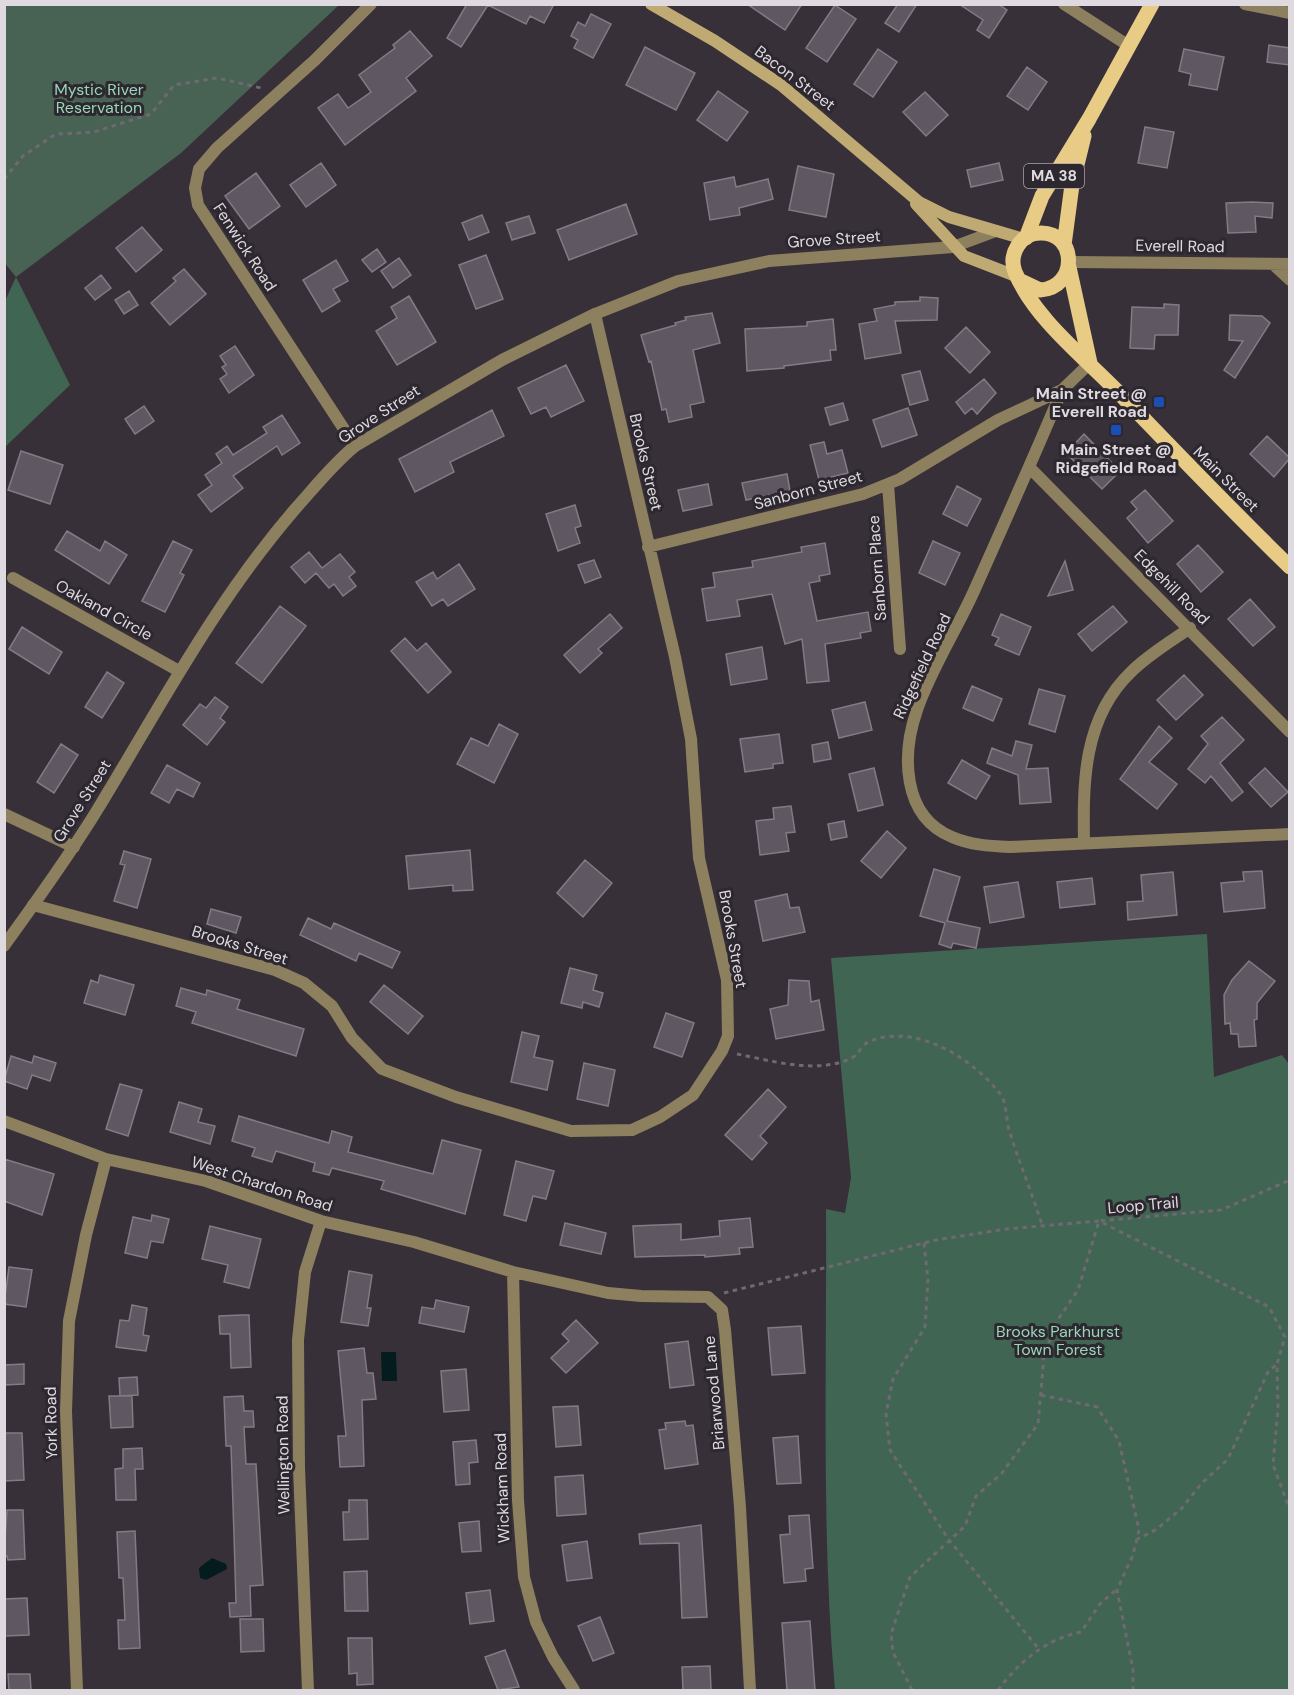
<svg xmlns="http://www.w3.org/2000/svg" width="1294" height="1695" font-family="'DM Sans',sans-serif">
  <rect width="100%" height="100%" fill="#373039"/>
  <!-- green -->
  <path fill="#486354" d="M4,5L5,4L339,5L181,153L16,277L4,262Z"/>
  <!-- forest -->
  <path fill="#416553" d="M16,277L70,385L6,446L5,451V301Z
    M1207,934L1214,1077L1282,1055L1289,1064V1690H835C821,1531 827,1370 826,1209L845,1213L851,1178L831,958Z"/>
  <!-- water -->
  <path fill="#041c1d" d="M381,1352H396L397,1381H382Z
    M212,1558L226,1564L227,1569L206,1580L200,1578L199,1568Z"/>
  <!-- building -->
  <path fill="#5f5862" stroke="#827b85" stroke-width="1.5" d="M467,4H554L544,23L530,16L526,24L488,5L461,47L447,38Z
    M747,4H802L785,30Z
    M898,4H917L899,32L885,23Z
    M959,4H998L1007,10L989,38L977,30L983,20Z
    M835,5L856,19L827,62L806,48Z
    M591,14L611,24L593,58L574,48L578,40L571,36L578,22L585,26Z
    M410,31L432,56L406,78L416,91L345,145L318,108L338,94L348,108L371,92L359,75L395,48L393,45Z
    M1269,45L1290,48V65L1267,62Z
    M645,47L695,73L676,110L626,85Z
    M878,49L897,62L873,97L854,84Z
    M1184,49L1224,57L1217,90L1189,85L1191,74L1179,71Z
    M1027,67L1047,82L1028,110L1007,96Z
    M718,91L748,112L727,141L697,120Z
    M925,92L948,115L926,136L903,112Z
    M1145,127L1174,132L1167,168L1138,163Z
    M321,163L336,185L306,207L290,185Z
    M999,163L1003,180L971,187L967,170Z
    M798,166L834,174L826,217L789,210Z
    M256,173L280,206L249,229L225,196Z
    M734,177L736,187L768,179L773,199L739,208L740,215L710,220L704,183Z
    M1252,202L1273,203L1272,218L1255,216L1256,232L1228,233L1226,203Z
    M626,204L637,234L569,260L557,230Z
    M482,215L489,232L469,240L462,223Z
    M529,216L535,233L512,240L506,223Z
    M142,227L162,250L136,272L116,248Z
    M377,249L386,262L372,272L362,260Z
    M486,255L503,299L476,309L459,265Z
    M399,258L411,275L393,288L381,271Z
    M336,260L348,281L333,289L340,301L322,312L303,280Z
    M184,269L206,294L170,325L151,303L176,281L173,278Z
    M101,275L111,288L95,300L85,288Z
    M129,291L138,305L124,314L115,300Z
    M409,296L436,342L397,365L376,331L397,318L391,307Z
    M920,297L938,298L937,320L895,321L901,353L865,359L859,324L877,321L874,309L895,305V302L920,301Z
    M1164,304L1179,305L1178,335H1155L1154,349L1130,348L1132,307L1164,308Z
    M712,313L720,343L693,350L704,402L690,405L692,417L669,422L666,409L662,410L651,361L649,362L641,335L676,325L675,323L686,320L685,317Z
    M1230,315L1262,316L1270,323L1235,378L1224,370L1243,341L1229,340Z
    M833,319L836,350H830L831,360L784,366V368L747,371L745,329L807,326V322Z
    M966,327L990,352L970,373L945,348Z
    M235,346L254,375L229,393L220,379L227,374L222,367L226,365L220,356Z
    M566,365L584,401L551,417L546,407L531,414L518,388Z
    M920,371L928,400L910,405L902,375Z
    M984,379L996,393L977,414L972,408L965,414L956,402Z
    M843,403L848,420L830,425L825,408Z
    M144,406L154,421L135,434L125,419Z
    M908,408L917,435L882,447L873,420Z
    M492,410L504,436L450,462L454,472L415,492L399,459Z
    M282,415L300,443L282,455L277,446L233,476L243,488L211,512L198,495L212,485L205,475L222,463L216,454L227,446L233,455L267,433L263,427Z
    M1084,434L1120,471L1102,489L1066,453Z
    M1267,436L1290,458L1274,477L1250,454Z
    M824,442L827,454L842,450L848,473L819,480L810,445Z
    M21,451L63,465L50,504L8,490Z
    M787,474L790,491L746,500L742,483Z
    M708,484L712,505L683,511L678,490Z
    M957,486L981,499L967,526L943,514Z
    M1145,490L1173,521L1148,543L1127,518L1137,509L1131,502Z
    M575,505L581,526L575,528L580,543L558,551L546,514Z
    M67,531L100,551L105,541L127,555L109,584L55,550Z
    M173,541L192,550L180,573L184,575L165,612L142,601Z
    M933,541L960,553L945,585L919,573Z
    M825,543L830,574L819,576L820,581L809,583L817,621L868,612L871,631L860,633L861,638L825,644L829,681L807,683L802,639L785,644L772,594L737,600L740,616L707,621L702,589L715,587L713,573L753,567L752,561L802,552L801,547Z
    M1198,545L1223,572L1201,592L1177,564Z
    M309,552L322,568L340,554L355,572L349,577L356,586L343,596L334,584L329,588L316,573L305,583L291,567Z
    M594,560L601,577L585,583L578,565Z
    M1065,561L1073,590L1048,596Z
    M459,564L475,589L448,606L443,599L432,606L416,582L433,572L437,579Z
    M1250,599L1275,627L1253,646L1228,619Z
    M280,606L306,626L262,683L236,663Z
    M1113,606L1127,622L1092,651L1078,634Z
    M610,614L622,628L598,649L602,653L580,673L564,655Z
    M1001,614L1031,627L1019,655L995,645L999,638L992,635Z
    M22,627L62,652L49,674L9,649Z
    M405,638L417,651L426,643L451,672L428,693L391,651Z
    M762,647L767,679L731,685L726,654Z
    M107,672L124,683L102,718L85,707Z
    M1184,675L1203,695L1176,720L1157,700Z
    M972,686L1002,699L993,721L963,708Z
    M1039,689L1065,696L1055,732L1029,724Z
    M215,697L228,707L220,718L225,722L207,745L183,725L200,704L206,708Z
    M865,702L872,730L839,738L832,710Z
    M1222,717L1244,740L1220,763L1243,792L1232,801L1211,776L1205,783L1188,769L1208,744L1201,736Z
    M499,724L518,734L494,783L457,764L471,738L488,746Z
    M1159,726L1172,738L1149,762L1177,784L1157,809L1120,779Z
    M779,734L783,763L773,764V768L745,772L740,739Z
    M1016,741L1032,745L1026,769L1048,768L1051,802L1020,804L1018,775L987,763L992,748L1012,756Z
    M828,742L831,759L814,762L812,745Z
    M61,744L78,755L54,793L37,782Z
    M962,760L990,776L976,799L948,783Z
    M167,765L200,783L193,797L177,789L169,803L151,793Z
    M874,768L883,805L858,811L849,774Z
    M1265,768L1288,792L1271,807L1249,783Z
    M791,806L795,832L786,833L789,851L760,855L756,821L774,819L773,808Z
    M844,821L847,837L831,840L828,824Z
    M887,831L906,848L881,878L861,861Z
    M470,850L473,890L453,891V885L409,889L406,856Z
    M124,851L151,859L137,908L114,901L125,865L120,864Z
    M585,860L612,883L583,917L557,893Z
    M934,869L960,877L947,921L980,928L976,948L953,943L951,948L939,944L945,923L920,916Z
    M1262,871L1265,908L1224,912L1221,883L1244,881L1243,872Z
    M1173,872L1177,915L1128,920L1127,902L1143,901L1141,875Z
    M1092,878L1095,904L1060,908L1057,882Z
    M1018,882L1024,917L990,923L984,887Z
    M787,894L790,908L799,907L805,932L763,941L755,901Z
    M211,909L241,917L236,933L207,924Z
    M308,918L331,929L334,923L400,952L392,968L359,953L356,961L300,935Z
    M1249,961L1275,981L1257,1003V1019L1254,1020L1256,1046L1239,1047L1238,1034H1231L1230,1023L1225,1024L1224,995L1232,980Z
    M570,968L597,975L593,990L603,993L599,1007L583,1002L582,1008L561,1003Z
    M100,975L134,985L125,1015L84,1003L91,980L98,983Z
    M789,980L809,981L811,1002L819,1000L824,1030L776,1039L770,1009L788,1005Z
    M384,985L423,1016L408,1034L370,1002Z
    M181,988L206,995L207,990L240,1000L237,1009L304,1029L296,1056L192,1023L196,1012L176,1006Z
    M666,1013L694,1023L682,1057L654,1047Z
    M522,1032L539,1036L534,1057L553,1061L547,1090L511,1082Z
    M11,1056L32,1063L34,1056L56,1063L50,1081L32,1075L27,1089L4,1081Z
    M584,1063L615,1070L608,1106L577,1099Z
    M120,1084L142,1090L128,1136L106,1129Z
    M768,1089L786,1107L760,1136L767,1143L752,1160L725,1135Z
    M179,1102L202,1109L198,1122L215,1126L210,1144L170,1132Z
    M239,1116L329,1143L332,1131L352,1137L348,1152L433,1174L442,1140L481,1150L465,1214L381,1189L384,1181L332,1168L329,1175L313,1171L315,1163L276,1151L272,1162L252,1156L255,1148L232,1141Z
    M4,1159L54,1174L42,1215L4,1201Z
    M516,1161L554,1171L546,1199L533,1196L526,1221L504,1215Z
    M152,1215L169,1219L163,1243L151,1241L147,1258L125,1253L133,1217L151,1221Z
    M750,1218L753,1247L739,1248L740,1254L705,1257V1255L635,1257L633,1226L681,1224V1240L720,1236L719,1221Z
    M565,1223L606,1233L601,1254L560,1245Z
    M210,1226L261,1239L249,1288L224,1282L228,1265L202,1259Z
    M9,1267L32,1270L26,1307L4,1304Z
    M349,1271L372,1275L367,1308H371L368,1326L341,1322Z
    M436,1300L469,1307L464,1332L419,1323L422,1307L434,1309Z
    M132,1305L147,1308L143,1335L149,1336L146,1351L116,1347L120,1320L129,1321Z
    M242,1315H249L251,1367L231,1368L230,1334H220L219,1316Z
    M576,1320L598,1343L566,1373L551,1358L569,1341L562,1334Z
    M801,1326L805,1373L772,1375L768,1328Z
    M688,1341L694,1385L670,1388L665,1344Z
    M364,1348L367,1373H373L376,1399L362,1400L364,1466L340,1467L338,1436H346L338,1351Z
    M24,1364V1384L4,1385V1365Z
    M466,1369L469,1410L444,1412L441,1371Z
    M137,1377L138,1395L120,1396L119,1378Z
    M109,1396H132L133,1427L111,1428Z
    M243,1396L244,1411H253L254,1427H244L246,1464H256L263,1585L250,1586L251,1616L230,1617L229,1603H236L234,1535L231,1446H226L224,1397Z
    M578,1406L581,1445L556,1447L553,1407Z
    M685,1421L686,1426L693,1425L698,1464L665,1469L659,1430L666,1429L665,1423Z
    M4,1433H22L24,1480L4,1481Z
    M798,1436L801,1483L777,1484L773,1438Z
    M476,1440L478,1462L469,1463L470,1484L456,1485L453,1442Z
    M142,1448L143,1469H135L136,1500H116L115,1469L123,1468V1449Z
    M583,1475L586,1514L557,1516L555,1477Z
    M349,1500H367L368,1539L344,1540L343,1512H349Z
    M7,1510H23L25,1559L8,1560L7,1556H4Z
    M809,1515L813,1568L805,1569L806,1581L784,1583L780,1535L790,1534L789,1516Z
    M479,1521L481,1551L462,1552L459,1523Z
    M701,1525L707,1617L682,1618L679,1543L640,1544L639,1534Z
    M135,1531L140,1648L119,1649L118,1620H125L123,1578H119L117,1532Z
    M587,1541L592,1578L567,1581L562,1545Z
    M367,1571L368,1611H345L344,1572Z
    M490,1590L494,1621L470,1624L466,1593Z
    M27,1598L29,1635L5,1636L4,1599Z
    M600,1617L614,1653L593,1661L578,1626Z
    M240,1619H263L264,1651L241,1652Z
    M810,1621L815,1690H787L782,1623Z
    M348,1638H372L373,1684L357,1685V1673L349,1674Z
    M505,1650L519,1687L498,1690L485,1657Z
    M710,1666L711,1690H683L682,1667Z
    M8,1674H30L31,1690H9Z"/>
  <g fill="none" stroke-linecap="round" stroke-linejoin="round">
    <!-- path -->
    <path stroke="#6f6971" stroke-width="3" stroke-dasharray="4.5 4.5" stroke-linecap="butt" d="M4,179L23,156L56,134L94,132L151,114L174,85L217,78L261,88
      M737,1054C773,1061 815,1074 850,1059C858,1056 862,1044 870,1041C916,1023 973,1058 1001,1095C1007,1104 1006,1120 1009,1130C1019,1162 1032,1193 1042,1225
      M924,1243L928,1280L925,1327L893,1379L886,1414L890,1450L949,1540L1038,1648
      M724,1293L936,1240L1006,1229L1099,1221L1269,1307L1285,1337L1277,1364L1278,1408L1273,1465L1290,1510
      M1041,1395L1097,1407L1119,1441L1139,1530L1133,1555L1117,1590L1133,1670V1690
      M1136,1540L1157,1529L1182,1508L1201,1484L1228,1459L1268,1372L1277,1364
      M912,1690L893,1652L891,1634L910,1577L965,1526L976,1496L1002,1473L1038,1424L1044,1356L1057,1321L1078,1290L1099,1221L1221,1210L1290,1180
      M998,1690C1019,1662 1046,1639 1081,1632L1100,1604L1116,1590"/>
    <!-- minor -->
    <path stroke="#8d805e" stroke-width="12" d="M1064,4L1129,46
      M1245,4L1290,13
      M1070,262L1290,264
      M1273,264L1290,280
      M1090,363L1062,390C1034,457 1004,524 974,591C957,629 930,671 917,710C902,753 901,816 952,837C970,845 990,846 1010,847L1290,834
      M355,446L198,205L195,188L199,169L217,148L315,60L371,4
      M1030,468L1290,732
      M888,484L900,649
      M648,547L863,494L900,479L998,420L1062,390
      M13,578L179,671
      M4,814L74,847
      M1084,843C1083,782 1083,718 1131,672C1148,655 1170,642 1190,628
      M33,905L275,970L304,983L332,1006L352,1038L382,1069L456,1097L571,1131L632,1130L660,1117L693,1095L722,1051L728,1036L727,980L699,858L691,739L675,657L595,314
      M4,1121L106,1159L206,1181L321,1221L414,1242L513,1272L608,1293L641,1296L708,1297L722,1310L725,1330L740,1507L750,1690
      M513,1272L518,1500L524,1577L536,1622L553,1657L574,1690
      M77,1690L66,1411L69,1321L86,1235L106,1159
      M308,1690L299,1468L298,1340L305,1272L321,1221"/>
    <!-- tertiary -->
    <path stroke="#8d805e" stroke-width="12" d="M4,946C37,900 70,855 99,807C161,705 217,599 296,508C315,487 332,465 355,446L502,360L595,314L678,281L769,261L953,247L996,231"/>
    <!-- secondary -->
    <path stroke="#c0aa74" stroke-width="12" d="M651,4L715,41L781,85L919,202L949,217L1024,239
      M916,204L964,256L1018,277"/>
    <!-- primary -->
    <path stroke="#e8cb85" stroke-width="15" d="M1026,238L1042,196L1089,119L1152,4
      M1064,245L1072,185L1084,136
      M1069,267L1090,363
      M1021,281L1040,290C1078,288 1078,232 1040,233C1021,233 1008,254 1015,272C1034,318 1084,357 1118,392C1175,451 1231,510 1290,567"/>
  </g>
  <!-- markers -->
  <g fill="#1a4fb4" stroke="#2d272f" stroke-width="2">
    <rect x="1153" y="396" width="12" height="12" rx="3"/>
    <rect x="1110" y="424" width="12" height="12" rx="3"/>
  </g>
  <g text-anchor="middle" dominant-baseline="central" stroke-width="6" stroke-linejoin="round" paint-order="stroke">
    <!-- shield labels -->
    <rect fill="#2d272f" stroke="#a9a4aa" stroke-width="1.5" x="1024" y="164" width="60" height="24" rx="4.5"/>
    <g font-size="15" font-weight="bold" fill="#dedadf">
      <text x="1054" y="176">MA 38</text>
    </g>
    <!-- street labels -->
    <g font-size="16" fill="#dedadf" stroke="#2d272f">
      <text transform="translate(795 78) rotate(37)">Bacon Street</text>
      <text transform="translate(834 239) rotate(-4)">Grove Street</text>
      <text transform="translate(1180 246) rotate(1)">Everell Road</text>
      <text transform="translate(245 247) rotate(57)">Fenwick Road</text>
      <text transform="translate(379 414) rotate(-33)">Grove Street</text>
      <text transform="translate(646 462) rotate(77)">Brooks Street</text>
      <text transform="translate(1226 479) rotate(45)">Main Street</text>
      <text transform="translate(808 490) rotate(-15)">Sanborn Street</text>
      <text transform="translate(877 568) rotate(-94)">Sanborn Place</text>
      <text transform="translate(1172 587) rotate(45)">Edgehill Road</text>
      <text transform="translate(104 610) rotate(29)">Oakland Circle</text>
      <text transform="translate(922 666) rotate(-65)">Ridgefield Road</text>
      <text transform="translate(82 801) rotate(-58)">Grove Street</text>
      <text transform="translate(733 939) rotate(80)">Brooks Street</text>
      <text transform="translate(240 945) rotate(17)">Brooks Street</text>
      <text transform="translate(262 1184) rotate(18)">West Chardon Road</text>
      <text transform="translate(1143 1205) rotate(-5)">Loop Trail</text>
      <text transform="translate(714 1393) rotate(-95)">Briarwood Lane</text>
      <text transform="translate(51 1423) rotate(-91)">York Road</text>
      <text transform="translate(283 1455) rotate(-91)">Wellington Road</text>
      <text transform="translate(502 1488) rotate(-92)">Wickham Road</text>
    </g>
    <!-- park labels -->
    <g font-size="16" fill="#97d7b6" stroke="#2d272f">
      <text x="99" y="89">Mystic River<tspan x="99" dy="18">Reservation</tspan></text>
      <text x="1058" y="1331">Brooks Parkhurst<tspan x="1058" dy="18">Town Forest</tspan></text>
    </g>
    <!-- poi labels -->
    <g font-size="16" font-weight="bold" fill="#dedadf" stroke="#2d272f" text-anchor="end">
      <text x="1147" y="393">Main Street @<tspan x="1147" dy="18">Everell Road</tspan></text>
      <text x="1116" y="449" text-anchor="middle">Main Street @<tspan x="1116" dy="18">Ridgefield Road</tspan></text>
    </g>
  </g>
  <!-- border -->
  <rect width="1294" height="1695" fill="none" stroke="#dedadf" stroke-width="12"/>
</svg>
